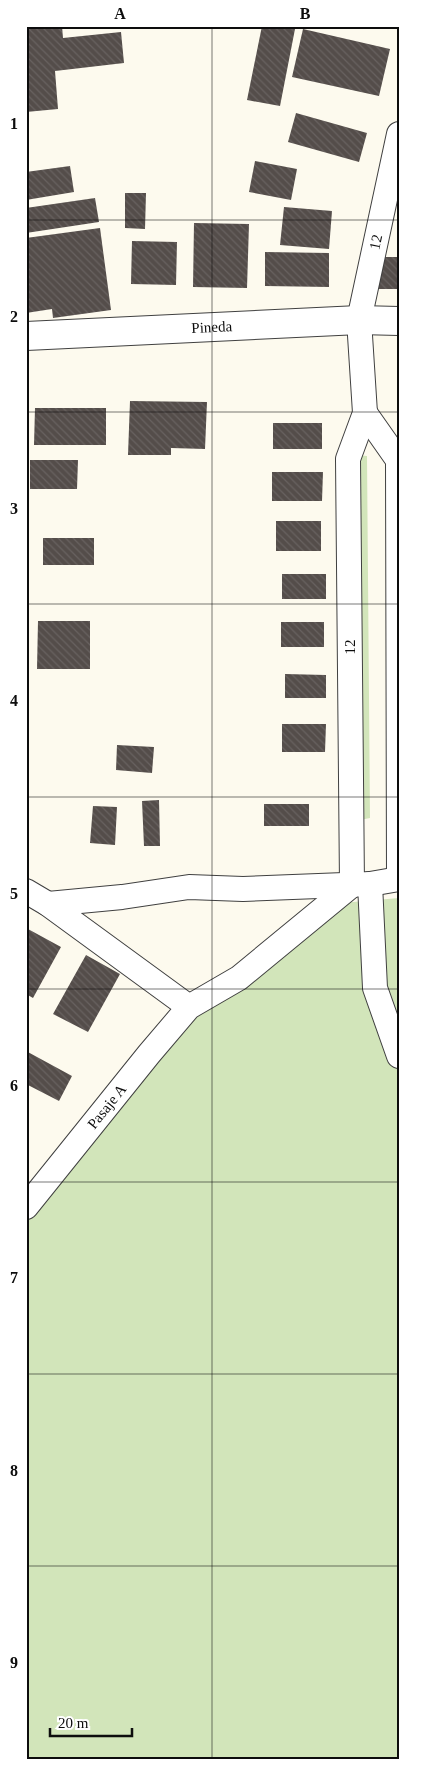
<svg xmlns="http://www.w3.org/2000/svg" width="425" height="1786" font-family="'Times New Roman',serif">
  <defs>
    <pattern id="building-back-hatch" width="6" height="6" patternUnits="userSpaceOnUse" patternTransform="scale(1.25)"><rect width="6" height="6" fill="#544d4a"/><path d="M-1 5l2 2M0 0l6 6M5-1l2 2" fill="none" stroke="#686260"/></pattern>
  </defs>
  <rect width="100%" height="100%" fill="#fdfaee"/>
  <!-- grass -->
  <path fill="#d2e5ba" d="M356,455L367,456L370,818L360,820Z
    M399,898V1760H26V1215L175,1021L330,904Z"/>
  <!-- building -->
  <path fill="url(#building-back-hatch)" d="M26,26H62L63,38L121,32L124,63L55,71L58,109L26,112Z
    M262,26H280L295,29L280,106L247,100Z
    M303,29L390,49L379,96L292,77Z
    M296,113L367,133L359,162L288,142Z
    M255,161L297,169L291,200L249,192Z
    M70,166L74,192L26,200V172Z
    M125,193H146L145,229L125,228Z
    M95,198L99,222L26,233V208Z
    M284,207L332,211L329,249L280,245Z
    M194,223L249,224L247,288L193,287Z
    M100,228L111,310L53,318L52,309L26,313V238Z
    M132,241L177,242L176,285L131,284Z
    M265,252L329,253V287L265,286Z
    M375,257H399V289H375Z
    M130,401L207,402L205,449L171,448V455H128Z
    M35,408H106V445H34Z
    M273,423H322V449H273Z
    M30,460H78L77,489H30Z
    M272,472H323L322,501H272Z
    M276,521H321V551H276Z
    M43,538H94V565H43Z
    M282,574H326V599H282Z
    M38,621H90V669H37Z
    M281,622H324V647H281Z
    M285,674L326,675V698H285Z
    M282,724H326L325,752H282Z
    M117,745L154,747L152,773L116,770Z
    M159,800L160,846H144L142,801Z
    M264,804H309V826H264Z
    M93,806L117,807L115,845L90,843Z
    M28,929L61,947L33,998L26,994V932Z
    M86,955L120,974L88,1032L53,1014Z
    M26,1051L72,1076L59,1101L26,1084Z"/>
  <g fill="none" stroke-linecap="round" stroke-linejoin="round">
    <defs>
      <g id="minor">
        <path d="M365,413L398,460L399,879"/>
        <path d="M370,884L375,988L399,1056"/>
        <path id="s1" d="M352,885L348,459L365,413L359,320L399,134"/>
        <path d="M26,891L48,904L189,1007"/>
        <path d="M48,904L122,897L189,887L243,889L370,884L399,879"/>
        <path id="s2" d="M26,1207L149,1054L189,1007L239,978L352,885"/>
      </g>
      <g id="tertiary">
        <path id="s3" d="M26,336L359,320L399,321"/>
      </g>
    </defs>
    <!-- minor casing -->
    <use href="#minor" stroke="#404040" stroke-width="26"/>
    <!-- tertiary casing -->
    <use href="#tertiary" stroke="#404040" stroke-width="30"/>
    <!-- minor -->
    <use href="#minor" stroke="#fff" stroke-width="24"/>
    <!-- tertiary -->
    <use href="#tertiary" stroke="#fff" stroke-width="28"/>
  </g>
  <!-- grid -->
  <path fill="none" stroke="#0d0d0d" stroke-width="1" stroke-opacity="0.55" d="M212,26V1760M26,220H399M26,412H399M26,604H399M26,797H399M26,989H399M26,1182H399M26,1374H399M26,1566H399"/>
  <g text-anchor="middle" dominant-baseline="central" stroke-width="5" stroke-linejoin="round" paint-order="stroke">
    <!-- street labels -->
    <g font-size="15" fill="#0d0d0d" stroke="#fff">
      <text stroke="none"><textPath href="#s1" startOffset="648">12</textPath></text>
      <text stroke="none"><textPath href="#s3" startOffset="186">Pineda</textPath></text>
      <text transform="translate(350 647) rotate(-90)">12</text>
      <text stroke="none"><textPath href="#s2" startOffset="129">Pasaje A</textPath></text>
    </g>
  </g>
  <!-- border -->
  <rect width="425" height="1786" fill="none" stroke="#ffffff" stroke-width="55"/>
  <!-- scale -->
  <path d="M50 1728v8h82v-8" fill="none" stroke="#0d0d0d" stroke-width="2.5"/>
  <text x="58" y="1728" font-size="15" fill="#0d0d0d" stroke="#ffffff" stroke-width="4" paint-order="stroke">20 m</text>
  <rect x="28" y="28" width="370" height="1730" fill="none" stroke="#0d0d0d" stroke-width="2"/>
  <g font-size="16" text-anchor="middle" font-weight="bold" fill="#0d0d0d">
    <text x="120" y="19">A</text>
    <text x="305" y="19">B</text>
    <text x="14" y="129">1</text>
    <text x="14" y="322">2</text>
    <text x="14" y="514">3</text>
    <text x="14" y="706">4</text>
    <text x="14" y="899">5</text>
    <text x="14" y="1091">6</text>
    <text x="14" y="1283">7</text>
    <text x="14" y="1476">8</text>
    <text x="14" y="1668">9</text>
  </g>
</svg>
